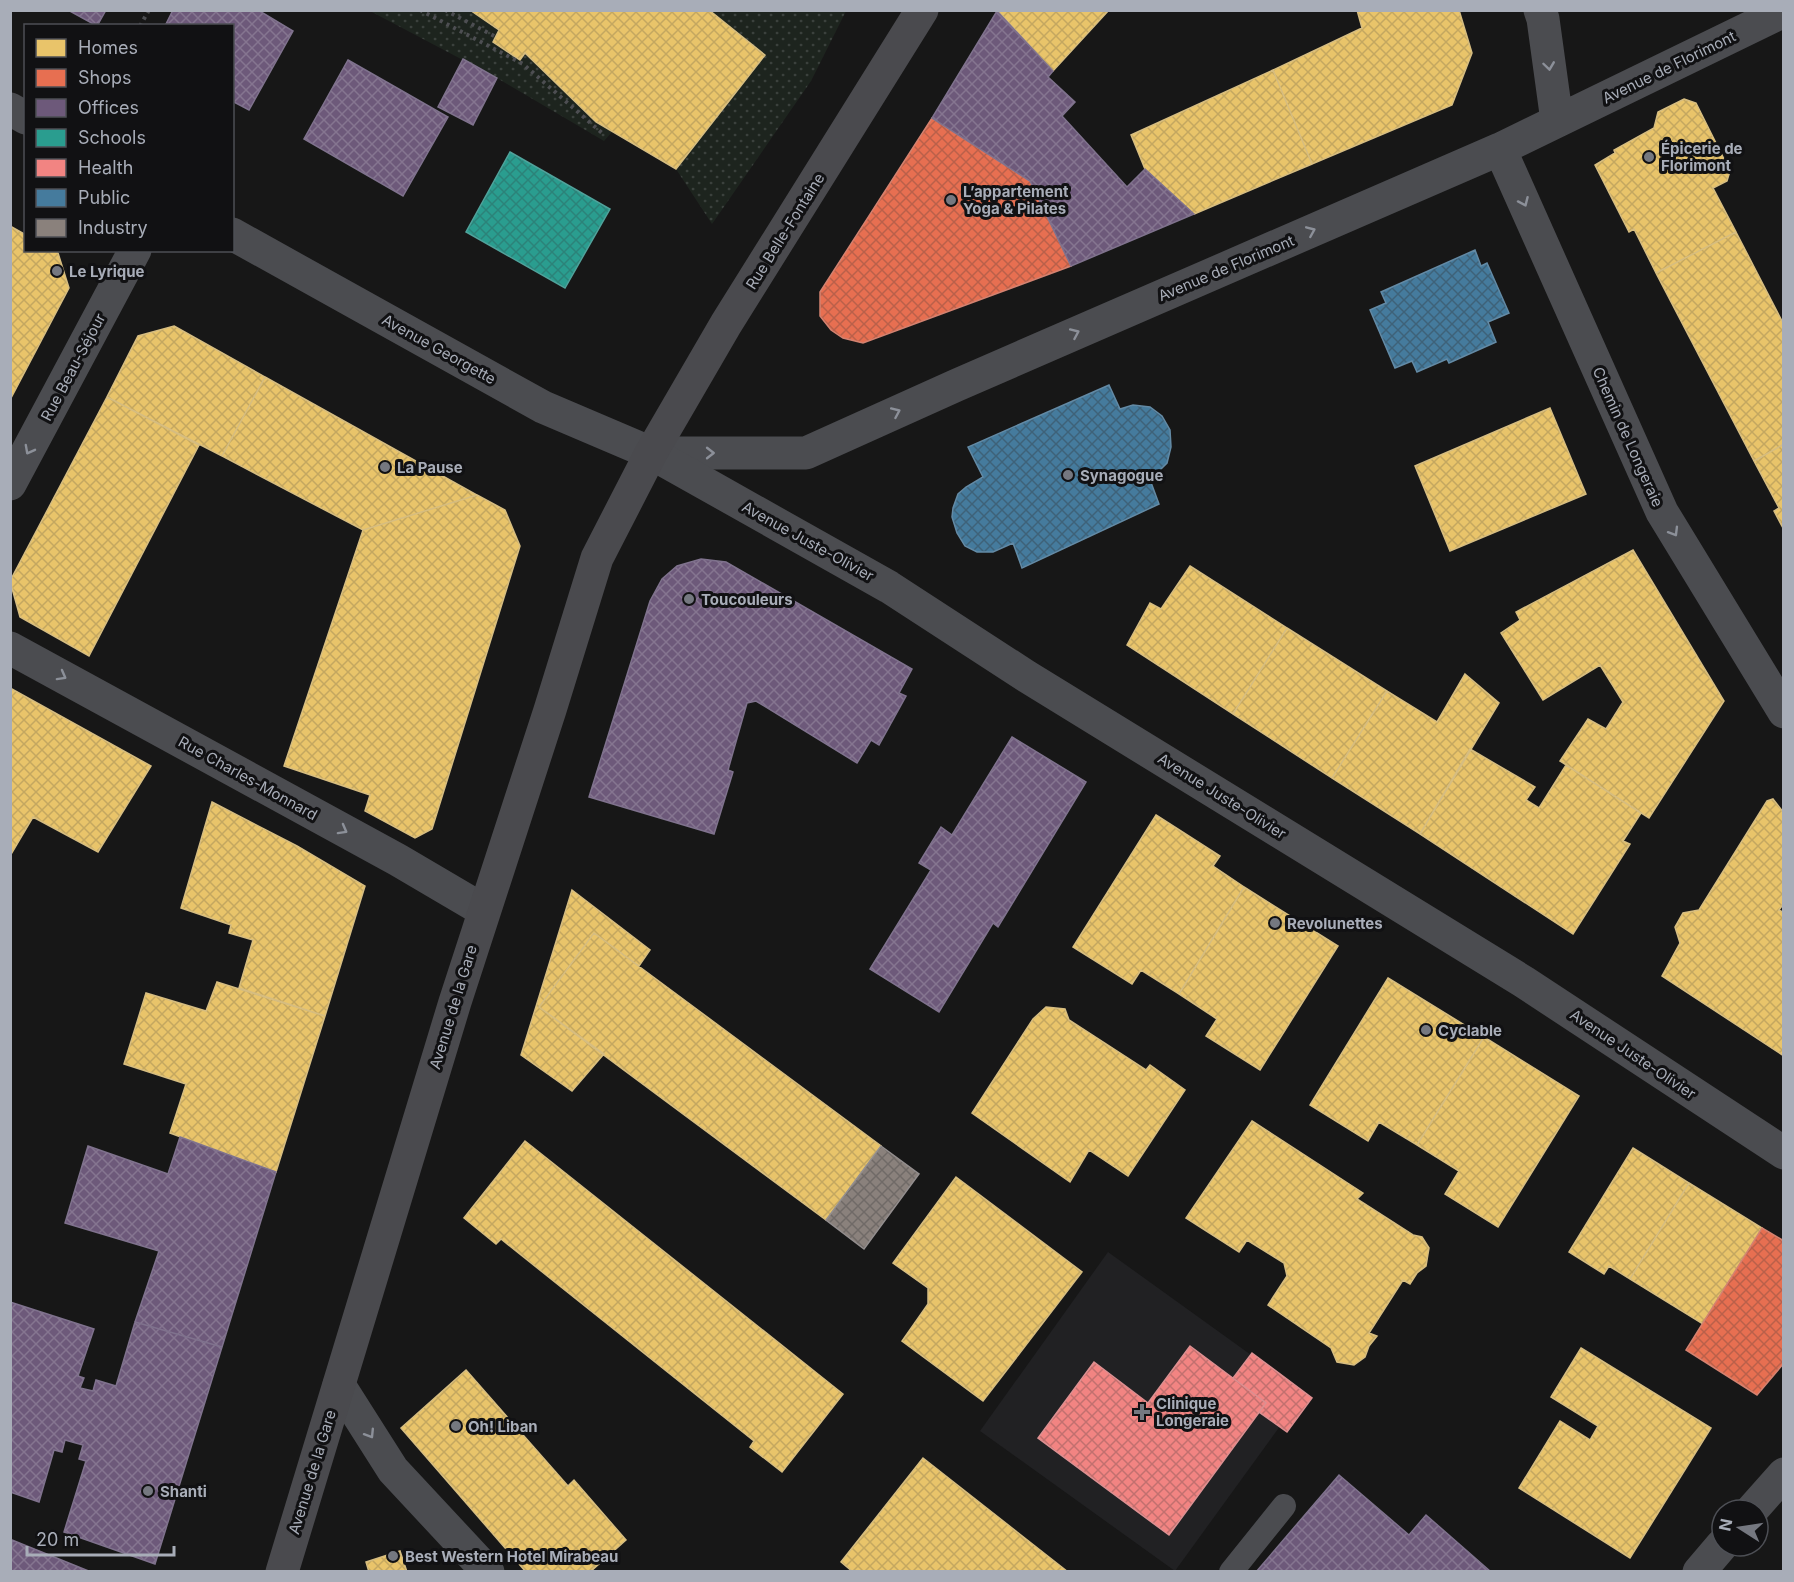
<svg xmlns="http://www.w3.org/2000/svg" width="1794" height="1582" font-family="Inter,sans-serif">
  <defs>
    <pattern id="park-dots" width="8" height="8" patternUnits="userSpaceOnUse" patternTransform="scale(1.5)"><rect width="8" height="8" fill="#1d241e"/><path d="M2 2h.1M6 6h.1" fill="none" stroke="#3b413d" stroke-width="1.8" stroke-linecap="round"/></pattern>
    <pattern id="homes-cross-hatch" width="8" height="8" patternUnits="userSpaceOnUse" patternTransform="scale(1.5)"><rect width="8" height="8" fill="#e9c46a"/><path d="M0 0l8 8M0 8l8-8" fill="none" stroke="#c4a760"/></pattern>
    <pattern id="shops-cross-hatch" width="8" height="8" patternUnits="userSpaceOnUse" patternTransform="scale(1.5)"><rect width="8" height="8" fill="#e76f51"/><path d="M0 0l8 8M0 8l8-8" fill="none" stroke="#ba604a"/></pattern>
    <pattern id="offices-cross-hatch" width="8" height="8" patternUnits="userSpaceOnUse" patternTransform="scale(1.5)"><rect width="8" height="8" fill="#6d597a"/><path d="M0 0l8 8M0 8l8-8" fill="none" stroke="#857590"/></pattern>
    <pattern id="schools-cross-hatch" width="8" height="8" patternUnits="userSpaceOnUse" patternTransform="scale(1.5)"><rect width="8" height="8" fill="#2a9d8f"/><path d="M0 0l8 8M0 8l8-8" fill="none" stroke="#2c8379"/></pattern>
    <pattern id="health-cross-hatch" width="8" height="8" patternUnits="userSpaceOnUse" patternTransform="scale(1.5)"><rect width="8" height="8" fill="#f28482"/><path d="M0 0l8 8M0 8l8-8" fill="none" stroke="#c2706f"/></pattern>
    <pattern id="public-cross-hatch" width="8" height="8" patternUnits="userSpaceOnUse" patternTransform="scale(1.5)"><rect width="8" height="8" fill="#457b9d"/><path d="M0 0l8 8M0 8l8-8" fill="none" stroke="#3e6279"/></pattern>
    <pattern id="industry-cross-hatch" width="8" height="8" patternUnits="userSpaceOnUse" patternTransform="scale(1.5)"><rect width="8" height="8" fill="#8a817c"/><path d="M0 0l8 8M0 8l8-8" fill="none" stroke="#706a67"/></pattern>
  </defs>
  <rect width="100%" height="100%" fill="#171717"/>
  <!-- built -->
  <path fill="#212123" d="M1108,1252L1304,1393L1175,1571L980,1431Z"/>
  <!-- park -->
  <path fill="url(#park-dots)" d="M370,11H846L811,81L712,224L676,169L612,132L604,141L497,78Z"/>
  <!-- homes -->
  <path fill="url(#homes-cross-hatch)" stroke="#d6bd81" stroke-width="1.5" d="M470,10H709L765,55L676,169L596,122L525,53L520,60L493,42L499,30Z
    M997,10H1109L1053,71Z
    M1357,10H1459L1472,53L1452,105L1312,164L1273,70L1362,28Z
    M1273,70L1312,164L1194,214L1145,169L1131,135Z
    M1684,99L1696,103L1730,171L1727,181L1713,188L1736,232L1656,273L1634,229L1629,232L1595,165L1615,153L1614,150L1654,128L1658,112Z
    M10,226L26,235V250H53L58,253L69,288L10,400Z
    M1736,232L1784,325V444L1754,461L1656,273Z
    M174,326L265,377L222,456L107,397L138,336Z
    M265,377L477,495L363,530L222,456Z
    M107,397L199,445L89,656L20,617L10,581Z
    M1550,408L1586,494L1450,551L1415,466Z
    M1784,444V530L1774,511L1779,508L1754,461Z
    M477,495L505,510L520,546L432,829L415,838L365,811L370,795L284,766L363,530Z
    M1633,550L1724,701L1649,818L1560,761L1588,719L1606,729L1623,702L1600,665L1543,700L1501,633L1520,620L1516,612Z
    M1190,566L1287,628L1233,714L1127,645L1150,603L1161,609Z
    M1287,628L1387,691L1332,778L1233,714Z
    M1465,674L1499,703L1420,834L1332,778L1387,691L1437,722Z
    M10,688L151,766L98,852L33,817L10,856Z
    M1470,749L1535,787L1526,800L1539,808L1566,765L1641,813L1623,841L1630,844L1573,934L1420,834Z
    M1773,799L1784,813V903L1779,910L1784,913V1056L1662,976L1680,943L1675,927L1683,913L1699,910L1767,801Z
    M212,802L297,846L365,886L325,1016L239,988L253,940L229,933L231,925L181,908Z
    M1156,815L1220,856L1213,866L1244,887L1179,994L1141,970L1132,984L1073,947Z
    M1244,887L1338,946L1260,1070L1206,1036L1217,1019L1179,994Z
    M572,890L650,950L639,966L594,933L539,1007L604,1054L572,1091L521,1055Z
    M594,933L881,1146L826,1220L539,1007Z
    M1388,978L1484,1037L1417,1145L1379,1122L1368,1141L1310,1105Z
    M217,982L325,1016L276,1172L170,1133L186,1084L124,1064L146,993L206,1011Z
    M1046,1007L1065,1009L1069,1020L1146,1070L1150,1065L1185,1090L1128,1176L1089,1150L1070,1182L972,1113L1033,1019Z
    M1484,1037L1579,1096L1498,1227L1445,1194L1459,1171L1417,1145Z
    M1252,1121L1363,1193L1357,1199L1413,1235L1422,1237L1429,1248L1426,1266L1417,1273L1410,1284L1403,1280L1369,1333L1377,1336L1369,1346L1365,1357L1354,1365L1337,1362L1331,1348L1268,1305L1287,1276L1284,1263L1247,1240L1239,1252L1186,1218Z
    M525,1141L843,1394L782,1472L750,1447L754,1441L501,1239L496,1244L464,1218Z
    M1633,1148L1689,1183L1630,1279L1609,1266L1604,1274L1569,1252Z
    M956,1177L1082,1272L983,1401L902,1341L928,1304V1288L893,1263Z
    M1689,1183L1762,1228L1703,1324L1630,1279Z
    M1581,1348L1711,1428L1630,1558L1519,1488L1560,1421L1590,1440L1598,1426L1551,1397Z
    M466,1370L568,1486L574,1480L626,1540L590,1572H526L401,1428Z
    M923,1458L1068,1572H853L841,1562Z
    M400,1551L407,1572H369L366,1562Z"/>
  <!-- shops -->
  <path fill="url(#shops-cross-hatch)" stroke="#d48270" stroke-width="1.5" d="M932,118L1030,181L1071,266L863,343L843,338L831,330L820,316V292Z
    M1762,1228L1784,1241V1363L1757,1395L1686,1350Z"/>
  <!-- offices -->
  <path fill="url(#offices-cross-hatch)" stroke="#7f728d" stroke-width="1.5" d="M68,10H106L97,26Z
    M173,10H258L293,31L249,110L232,101V26H165Z
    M997,11L1053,71L1048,77L1075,102L1062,116L1127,187L1145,169L1194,214L1071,266L1030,181L932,118Z
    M463,59L497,78L473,125L438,107Z
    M348,60L448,117L403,196L304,139Z
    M701,559L726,562L912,669L899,693L906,696L879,745L871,740L857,763L756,701L747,703L728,770L733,772L714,834L589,797L650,601L662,579L677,566Z
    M1012,737L1086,782L998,927L993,923L939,1012L870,969L931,870L919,863L941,827L952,835Z
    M180,1137L276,1172L222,1347L135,1322L159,1251L65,1223L88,1146L168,1174Z
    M10,1302L94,1329L78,1376L84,1378L80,1388L93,1391L96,1380L116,1386L135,1322L222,1347L155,1564L64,1532L86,1461L79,1459L83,1445L65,1440L62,1452L54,1450L39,1502L10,1492Z
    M1339,1475L1409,1535L1426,1515L1491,1572H1256Z
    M12,1540L91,1572H10Z"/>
  <!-- schools -->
  <path fill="url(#schools-cross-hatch)" stroke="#50a29b" stroke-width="1.5" d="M510,152L610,209L565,288L466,232Z"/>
  <!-- health -->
  <path fill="url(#health-cross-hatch)" stroke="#dc9092" stroke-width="1.5" d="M1190,1346L1266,1403L1169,1535L1038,1438L1094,1362L1148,1403Z
    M1252,1353L1312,1398L1287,1432L1259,1412L1266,1403L1233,1378Z"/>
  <!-- public -->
  <path fill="url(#public-cross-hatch)" stroke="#638aa5" stroke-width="1.5" d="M1475,250L1481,266L1487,263L1509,313L1488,322L1496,342L1449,363L1447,359L1417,372L1412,361L1395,368L1370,310L1386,303L1381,292Z
    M1109,385L1120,409L1133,405L1150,407L1162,416L1170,430L1171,447L1167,463L1158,472L1149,477L1159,504L1022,568L1013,543L993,552H977L965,546L957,533L952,517L953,508L958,494L966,487L983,477L968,447Z"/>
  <!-- industry -->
  <path fill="url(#industry-cross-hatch)" stroke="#938e8e" stroke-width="1.5" d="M881,1146L919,1174L864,1249L826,1220Z"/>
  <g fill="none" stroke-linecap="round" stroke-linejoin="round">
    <!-- path -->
    <path stroke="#4d4e52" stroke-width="4" stroke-dasharray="3 4.5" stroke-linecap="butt" d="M420,10L523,64L602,133
      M445,10L496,37
      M140,26L149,10"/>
    <!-- service -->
    <path stroke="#4b4c50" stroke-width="24" d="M1231,1572L1284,1506"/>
    <!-- minor -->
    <path stroke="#4b4c50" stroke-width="33" d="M1540,10L1543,19L1557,121
      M1500,149L1662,512L1784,712
      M651,453H806L957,385L1500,149L1784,11
      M10,484L135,250
      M10,648L398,860L483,910
      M339,1385L393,1470L488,1572
      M1752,1510L1784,1474
      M1699,1572L1722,1545"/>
    <!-- tertiary -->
    <path stroke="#4b4c50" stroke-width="33" d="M10,109L26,118
      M232,234L543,407L651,453L889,587L1026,676L1524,982L1784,1153"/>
    <!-- secondary -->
    <path stroke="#4a4a4e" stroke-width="33" d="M282,1572L455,1002L550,710L597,558L651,453L726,324L922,10"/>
  </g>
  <!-- one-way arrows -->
  <defs><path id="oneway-chevron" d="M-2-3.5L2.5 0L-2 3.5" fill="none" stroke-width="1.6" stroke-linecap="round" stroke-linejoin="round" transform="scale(1.5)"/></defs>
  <g stroke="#8c9099">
    <use href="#oneway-chevron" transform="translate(1549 66) rotate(82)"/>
    <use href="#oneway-chevron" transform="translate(1524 202) rotate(66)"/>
    <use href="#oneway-chevron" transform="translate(1311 231) rotate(-23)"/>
    <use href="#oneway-chevron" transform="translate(1075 333) rotate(-24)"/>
    <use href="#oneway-chevron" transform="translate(896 412) rotate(-24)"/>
    <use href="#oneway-chevron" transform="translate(29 450) rotate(118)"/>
    <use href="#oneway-chevron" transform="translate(710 453)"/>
    <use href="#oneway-chevron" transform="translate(1674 532) rotate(59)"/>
    <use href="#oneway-chevron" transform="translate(62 676) rotate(29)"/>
    <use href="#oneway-chevron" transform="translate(343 830) rotate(29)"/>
    <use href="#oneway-chevron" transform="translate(370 1434) rotate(58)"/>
  </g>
  <!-- markers -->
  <g fill="#757880" stroke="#111113" stroke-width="2">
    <circle cx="1649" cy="157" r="6"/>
    <circle cx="951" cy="200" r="6"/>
    <circle cx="57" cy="271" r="6"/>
    <circle cx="385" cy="467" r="6"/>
    <circle cx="1068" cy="475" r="6"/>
    <circle cx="689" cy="599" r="6"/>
    <circle cx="1275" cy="923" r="6"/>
    <circle cx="1426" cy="1030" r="6"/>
    <path d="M1139 1403h6v6h6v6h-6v6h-6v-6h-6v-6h6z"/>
    <circle cx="456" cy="1426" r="6"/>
    <circle cx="148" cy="1491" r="6"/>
    <circle cx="393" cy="1556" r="6"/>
  </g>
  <g text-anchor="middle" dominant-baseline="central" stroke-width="6" stroke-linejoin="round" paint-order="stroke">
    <!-- street labels -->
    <g font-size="15" fill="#a8adb8" stroke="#111113">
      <text transform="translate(1669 67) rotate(-26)">Avenue de Florimont</text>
      <text transform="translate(785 231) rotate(-58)">Rue Belle-Fontaine</text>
      <text transform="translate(1226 268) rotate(-23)">Avenue de Florimont</text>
      <text transform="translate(439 349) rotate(29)">Avenue Georgette</text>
      <text transform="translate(73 367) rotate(-62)">Rue Beau-Séjour</text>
      <text transform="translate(1628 437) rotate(66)">Chemin de Longeraie</text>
      <text transform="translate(808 541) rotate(29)">Avenue Juste-Olivier</text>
      <text transform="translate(248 778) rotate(29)">Rue Charles-Monnard</text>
      <text transform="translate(1222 796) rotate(32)">Avenue Juste-Olivier</text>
      <text transform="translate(453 1007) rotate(-73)">Avenue de la Gare</text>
      <text transform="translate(1633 1054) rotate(34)">Avenue Juste-Olivier</text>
      <text transform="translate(312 1472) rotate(-73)">Avenue de la Gare</text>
    </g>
    <!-- poi labels -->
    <g font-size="15" font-weight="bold" fill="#a8adb8" stroke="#111113" text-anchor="start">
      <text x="1661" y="148">Épicerie de<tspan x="1661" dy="17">Florimont</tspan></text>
      <text x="963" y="191">L’appartement<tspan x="963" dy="17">Yoga &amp; Pilates</tspan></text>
      <text x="69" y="271">Le Lyrique</text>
      <text x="397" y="467">La Pause</text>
      <text x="1080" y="475">Synagogue</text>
      <text x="701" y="599">Toucouleurs</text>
      <text x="1287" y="923">Revolunettes</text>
      <text x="1438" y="1030">Cyclable</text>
      <text x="1156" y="1403">Clinique<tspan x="1156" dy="17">Longeraie</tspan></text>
      <text x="468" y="1426">Oh! Liban</text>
      <text x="160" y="1491">Shanti</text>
      <text x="405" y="1556">Best Western Hotel Mirabeau</text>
    </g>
  </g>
  <!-- border -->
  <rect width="1794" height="1582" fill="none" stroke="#a8adb8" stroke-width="24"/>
  <!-- legend -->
  <rect x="24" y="24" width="210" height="228" fill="#111113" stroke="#4d4f55" stroke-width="1.5"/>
  <rect x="36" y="39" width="30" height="18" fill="#e9c46a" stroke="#4d4f55" stroke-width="1.5"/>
  <text x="78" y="54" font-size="18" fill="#a8adb8">Homes</text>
  <rect x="36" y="69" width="30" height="18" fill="#e76f51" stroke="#4d4f55" stroke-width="1.5"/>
  <text x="78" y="84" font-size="18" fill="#a8adb8">Shops</text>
  <rect x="36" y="99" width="30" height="18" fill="#6d597a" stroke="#4d4f55" stroke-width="1.5"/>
  <text x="78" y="114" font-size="18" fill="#a8adb8">Offices</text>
  <rect x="36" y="129" width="30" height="18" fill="#2a9d8f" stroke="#4d4f55" stroke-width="1.5"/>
  <text x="78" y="144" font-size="18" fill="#a8adb8">Schools</text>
  <rect x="36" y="159" width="30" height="18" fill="#f28482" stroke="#4d4f55" stroke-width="1.5"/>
  <text x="78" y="174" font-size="18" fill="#a8adb8">Health</text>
  <rect x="36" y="189" width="30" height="18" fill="#457b9d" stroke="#4d4f55" stroke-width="1.5"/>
  <text x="78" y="204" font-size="18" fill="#a8adb8">Public</text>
  <rect x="36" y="219" width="30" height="18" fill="#8a817c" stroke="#4d4f55" stroke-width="1.5"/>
  <text x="78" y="234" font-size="18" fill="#a8adb8">Industry</text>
  <!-- north arrow -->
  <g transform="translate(1740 1528) rotate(282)"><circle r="28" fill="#111113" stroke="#4d4f55" stroke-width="1.5"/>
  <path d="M0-4.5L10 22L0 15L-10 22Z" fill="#757880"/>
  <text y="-9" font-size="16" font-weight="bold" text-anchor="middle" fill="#a8adb8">N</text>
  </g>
  <!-- scale -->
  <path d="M27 1546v9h147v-9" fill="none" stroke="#a8adb8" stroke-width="3"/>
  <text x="36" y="1546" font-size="18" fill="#a8adb8" stroke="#111113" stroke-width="4.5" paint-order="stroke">20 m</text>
</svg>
